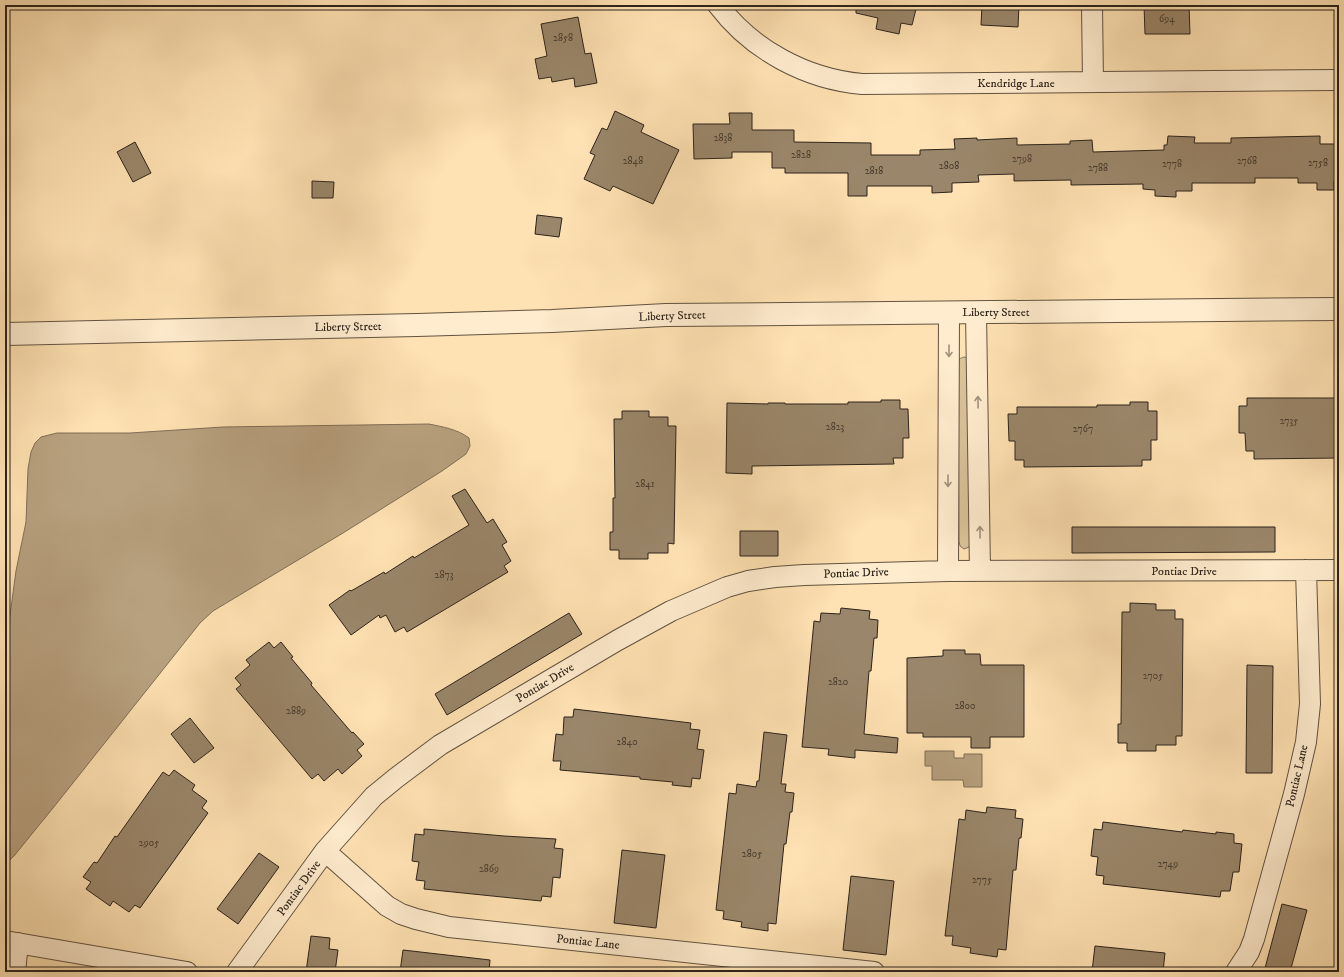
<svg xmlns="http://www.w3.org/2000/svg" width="1344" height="977" font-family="'IM FELL DW Pica',serif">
  <rect width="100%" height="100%" fill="#ffe2b3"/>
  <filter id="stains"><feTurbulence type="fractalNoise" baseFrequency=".005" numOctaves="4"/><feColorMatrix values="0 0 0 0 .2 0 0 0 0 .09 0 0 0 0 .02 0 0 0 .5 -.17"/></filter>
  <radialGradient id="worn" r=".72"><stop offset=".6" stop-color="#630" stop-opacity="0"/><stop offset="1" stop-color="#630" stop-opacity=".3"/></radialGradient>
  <!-- green -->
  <path fill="#dbc299" stroke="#84725a" d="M964,357L968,358L970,543L969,547L964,549L960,546L959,541L958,364C959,359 960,358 964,357Z"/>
  <!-- water -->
  <path fill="#b8a17f" stroke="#806f57" d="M429,424C443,427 457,429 469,438L470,446L466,454L442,471L343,533L213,611L200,623L57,803L14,856L5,864V652L16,571L26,522L28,469L31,452L35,443L41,437L57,433H130L223,427Z
    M925,751H954V758H964V754H982V787H964L963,780H932V766H925Z"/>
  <!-- building -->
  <path fill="#9a866a" stroke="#2d231a" d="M856,5H917L912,25L901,23L899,34L876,29L878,18L856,13Z
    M982,5H1019L1018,27L981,25Z
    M1144,5H1189L1190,34H1145Z
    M578,17L585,54L591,53L597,83L575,87L574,78L552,82L551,77L539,79L535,59L547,56L541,24Z
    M615,111L644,125L641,132L679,150L653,204L613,186L610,191L584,179L595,155L590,153L602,128L607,130Z
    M729,113H752V130H794V142L871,143V155H920V150L955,149L954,139L977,138V140L1017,138V145L1070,144V141L1092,140L1093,152L1164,150V145H1167L1168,136L1195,137L1194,143H1231V138L1320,136V144H1339V181H1334V190H1317V183H1298V178H1255V183H1192V191H1176V197L1155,196V190L1143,189V184L1071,185V180L1014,181V174L978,175L979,182L952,183V192L932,193V186H867V196H848V173H785V168H772V152H732V158L694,159L693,124H730Z
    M135,142L151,173L133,182L117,152Z
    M312,181L334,182L333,198H312Z
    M537,215L562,218L559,237L535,234Z
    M1247,398H1339V458L1254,459V451H1246L1245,433H1239V406H1247Z
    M881,400H900V409H908L909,438H903V458H893L894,464L752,466V474L726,473L727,403L768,404V403H785V404H848V402H881Z
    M1130,402H1148V411H1157V440H1151V460H1142V466L1024,467V460H1015V441H1009L1008,414H1017V407H1097V405H1130Z
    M622,411H649V417H668V426H676L674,544L668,543V553H648V559H619V550H610V532H613V498H615L614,419H622Z
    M465,489L487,523L493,519L507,542L502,545L511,561L504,566L508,572L407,632L404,627L395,632L386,615L380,618L379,615L351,635L329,605L350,590L351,591L384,572L385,574L413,556L414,558L469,525L452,496Z
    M1072,527H1275V552L1072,553Z
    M740,531H778V556H740Z
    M1130,603L1156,604V610H1175V619H1183L1182,736H1176V745H1156V751H1127V743H1118V724H1121L1122,612H1130Z
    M841,608L870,611L869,619L878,620L877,638H874L871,671H869L864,734L898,738L897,753L855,750V758L828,755L829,749L802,747L814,621L820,622L821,613L840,614Z
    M569,613L582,634L447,715L435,694Z
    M269,642L274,648L281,642L293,657L291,658L312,683L311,685L352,733L353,732L364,744L357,750L362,756L342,774L338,769L324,781L318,774L312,779L236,689L241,685L235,678L250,665L246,660Z
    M943,650H965V654H980L981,665H1024V737H990V748H971V737H923V733H907V658L943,656Z
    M1247,665L1273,666L1272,773H1246Z
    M574,709L691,723L690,729L700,730L697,749L704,750L700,779L692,778L691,787L672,785L673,782L640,779V777L560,770L561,761H553L556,734L563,735L564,717H573Z
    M190,718L214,748L194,763L171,734Z
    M764,732L787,735L781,784H786L785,792L794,793L792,812H790L786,844H784L776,924L768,923V931L741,927L742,922L723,919L724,911L716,910L729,793L736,794L737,784L756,787L757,781H759Z
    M174,770L195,785L192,790L207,801L202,808L208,813L140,908L135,905L129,912L113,901L110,906L86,889L91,882L83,877L94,862L97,863L115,836L117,837L163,772L169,776Z
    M987,807L1016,810L1015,818L1023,819L1021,838H1019L1016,870H1013L1006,950L998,949L997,957L970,953L971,948L952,945L953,936H945L959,819L965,820L966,810L986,813Z
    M1103,822L1182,832L1183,830L1216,834V832L1234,834V843L1242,844L1239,872H1233L1230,891H1221L1220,897L1103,884L1104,876L1096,875L1098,857L1091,856L1094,829L1102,830Z
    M424,829L504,836L556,839L554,848L563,849L560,878L553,877L551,897L542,896L541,901L424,889L425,881L416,880L419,862L412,861L415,834L424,835Z
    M622,850L665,855L656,928L614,923Z
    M259,853L279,867L238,924L217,909Z
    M851,876L894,881L886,955L843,950Z
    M1282,904L1307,910L1290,972H1264Z
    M311,936L330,938L329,949L338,950L335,972H306Z
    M1095,946L1165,953L1163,972L1092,971Z
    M403,950L490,960L489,972H400Z"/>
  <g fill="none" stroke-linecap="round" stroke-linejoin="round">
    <defs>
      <path id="minor" d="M718,5C752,50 806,79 862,84L1339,80
        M1092,5L1093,82
        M976,312L980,571
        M948,571L949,312
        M325,851L387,906L401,914L416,919L449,927L874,972
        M5,941L187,972
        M15,972L18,943
        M237,972L325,851L374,796L396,778L440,745L618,640L671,611L727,587L748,581L775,577L804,575L948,571L1339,570
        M1236,972L1249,952L1254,939L1294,794L1306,742L1310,704L1306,570"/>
      <path id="tertiary" d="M5,334L417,325L552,321L666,315L1339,309"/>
    </defs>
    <!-- minor casing -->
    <use href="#minor" stroke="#625340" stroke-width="22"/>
    <!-- tertiary casing -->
    <use href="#tertiary" stroke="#625340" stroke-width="24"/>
    <!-- minor -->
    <use href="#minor" stroke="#ffecce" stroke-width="20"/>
    <!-- tertiary -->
    <use href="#tertiary" stroke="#ffecce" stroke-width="22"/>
  </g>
  <!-- one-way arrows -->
  <defs><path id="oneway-shaft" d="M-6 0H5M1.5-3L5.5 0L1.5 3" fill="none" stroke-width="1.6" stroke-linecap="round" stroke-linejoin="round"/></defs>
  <g stroke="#a0927d">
    <use href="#oneway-shaft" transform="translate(949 351) rotate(90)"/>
    <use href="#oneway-shaft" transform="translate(978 402) rotate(-91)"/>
    <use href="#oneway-shaft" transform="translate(948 481) rotate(90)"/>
    <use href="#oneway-shaft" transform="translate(980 532) rotate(-91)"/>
  </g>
  <g text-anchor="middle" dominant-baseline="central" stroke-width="3.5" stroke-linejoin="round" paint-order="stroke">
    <!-- number labels -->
    <g font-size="10" fill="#483c2e">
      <text x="1167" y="19">694</text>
      <text x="563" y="38">2858</text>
      <text x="723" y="138">2838</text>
      <text x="801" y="155">2828</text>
      <text x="1022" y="159">2798</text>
      <text x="633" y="161">2848</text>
      <text x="1247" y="161">2768</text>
      <text x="1318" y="163">2758</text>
      <text x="1172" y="164">2778</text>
      <text x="949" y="166">2808</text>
      <text x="1098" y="168">2788</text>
      <text x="874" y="171">2818</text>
      <text x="1289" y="421">2735</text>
      <text x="835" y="427">2823</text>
      <text x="1083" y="429">2767</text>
      <text x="645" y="484">2841</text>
      <text x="444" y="575">2873</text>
      <text x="1153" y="676">2705</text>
      <text x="838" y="682">2820</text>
      <text x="965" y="706">2800</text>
      <text x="296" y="711">2889</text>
      <text x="627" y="742">2840</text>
      <text x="149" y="843">2905</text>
      <text x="752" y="854">2805</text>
      <text x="1168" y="864">2749</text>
      <text x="489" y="869">2869</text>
      <text x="982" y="880">2775</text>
    </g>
    <!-- street labels -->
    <g font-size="12" fill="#2d231a" stroke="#ffecce">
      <text x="1016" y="83">Kendridge Lane</text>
      <text x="996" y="312">Liberty Street</text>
      <text transform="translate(672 316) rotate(-2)">Liberty Street</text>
      <text transform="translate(348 327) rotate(-1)">Liberty Street</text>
      <text x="1184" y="571">Pontiac Drive</text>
      <text transform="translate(856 573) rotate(-2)">Pontiac Drive</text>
      <text transform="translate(545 683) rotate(-31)">Pontiac Drive</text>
      <text transform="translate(1297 776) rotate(-77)">Pontiac Lane</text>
      <text transform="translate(299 888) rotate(-54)">Pontiac Drive</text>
      <text transform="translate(588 942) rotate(6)">Pontiac Lane</text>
    </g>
  </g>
  <!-- margin -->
  <rect width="1344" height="977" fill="none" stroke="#ffe2b3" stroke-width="20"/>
  <rect x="6" y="6" width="1332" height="965" fill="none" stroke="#2d231a" stroke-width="2"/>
  <rect x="10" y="10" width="1324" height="957" fill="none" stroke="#2d231a"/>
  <rect width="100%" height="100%" filter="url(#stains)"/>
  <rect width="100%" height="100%" fill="url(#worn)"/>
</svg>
